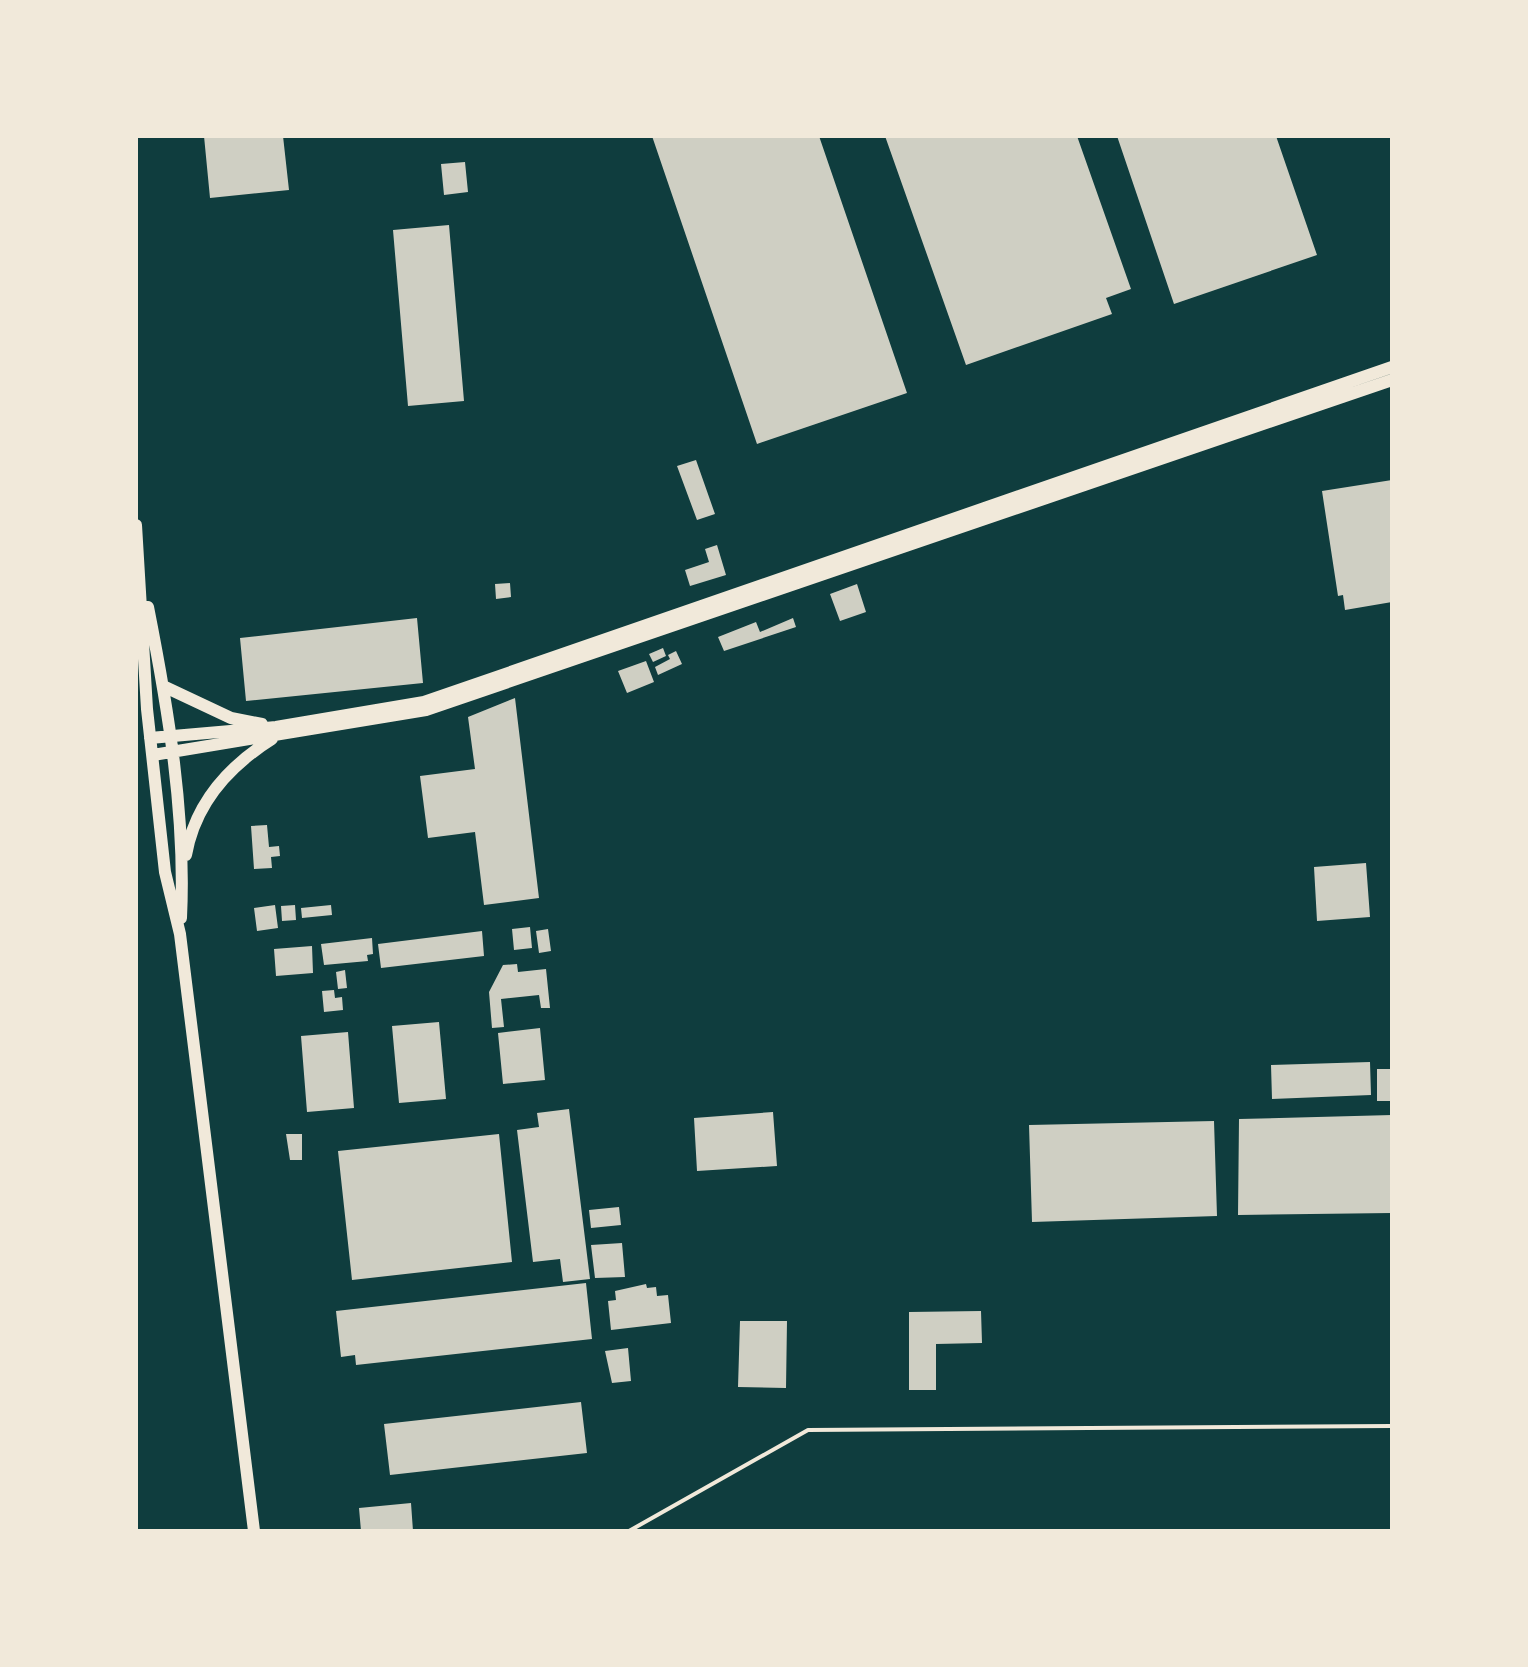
<svg xmlns="http://www.w3.org/2000/svg" width="1528" height="1667" font-family="'Source Serif 4',serif">
  <rect width="100%" height="100%" fill="#0f3d3e"/>
  <!-- building -->
  <path fill="#cfcfc3" d="M204,136H283L289,190L210,198Z
    M652,136H819L907,393L757,444Z
    M885,136H1077L1131,289L1106,298L1112,314L966,365Z
    M1117,136H1276L1317,255L1174,304Z
    M465,162L468,192L444,195L441,164Z
    M449,225L464,401L408,406L393,230Z
    M696,460L715,514L697,520L677,466Z
    M1392,480V602L1345,610L1343,595L1338,596L1322,491Z
    M717,545L726,575L690,586L685,570L709,562L705,549Z
    M510,583L511,597L496,599L495,584Z
    M857,584L866,612L840,621L830,594Z
    M417,618L423,683L246,701L240,638Z
    M793,618L796,627L724,651L718,637L756,622L760,632Z
    M663,648L666,656L653,662L649,654Z
    M676,651L682,664L658,675L655,667L670,659L668,655Z
    M646,661L654,682L627,693L618,671Z
    M515,698L539,898L484,905L475,832L428,838L420,776L475,769L468,717Z
    M267,825L269,847L279,846L280,856L271,857L272,868L254,869L251,826Z
    M1366,863L1370,917L1317,921L1314,867Z
    M275,905L278,928L257,931L254,908Z
    M295,905L296,920L282,921L281,906Z
    M331,905L332,915L302,918L301,908Z
    M530,927L532,948L514,950L512,929Z
    M548,929L551,951L539,953L536,931Z
    M482,931L484,956L381,968L378,944Z
    M372,938L373,954L367,955L368,961L324,965L321,944Z
    M312,946L313,973L276,976L274,949Z
    M517,964L518,972L546,969L550,1008H541L539,995L501,999L504,1027L492,1028L489,992L503,965Z
    M345,970L347,988L338,989L336,972Z
    M334,990L335,998L342,997L343,1010L324,1012L322,991Z
    M439,1022L446,1099L399,1103L392,1026Z
    M540,1028L545,1080L503,1084L498,1033Z
    M348,1032L354,1108L307,1112L301,1036Z
    M1370,1062L1371,1095L1272,1099L1271,1065Z
    M1377,1069H1392V1101H1377Z
    M569,1109L590,1279L563,1282L560,1259L533,1262L517,1130L539,1127L537,1113Z
    M773,1112L777,1166L697,1171L694,1118Z
    M1392,1115V1213L1238,1215L1239,1119Z
    M1214,1121L1217,1216L1032,1222L1029,1125Z
    M286,1134H302V1160H290Z
    M499,1134L512,1262L352,1280L338,1151Z
    M619,1207L621,1225L591,1228L589,1210Z
    M622,1243L625,1277L595,1278L591,1245Z
    M586,1283L592,1339L356,1365L355,1355L341,1357L336,1311Z
    M646,1284L647,1288L656,1287L657,1296L668,1295L671,1323L611,1330L608,1301L616,1300L615,1291Z
    M981,1311L982,1343L936,1344V1390H909V1312Z
    M740,1321H787L786,1388L738,1387Z
    M628,1348L631,1381L612,1383L605,1351Z
    M581,1402L587,1453L390,1475L384,1424Z
    M411,1503L413,1531H361L359,1508Z"/>
  <g fill="none" stroke-linecap="round" stroke-linejoin="round">
    <!-- service -->
    <path stroke="#f1e9da" stroke-width="4" d="M629,1531L808,1430L1392,1426"/>
    <!-- secondary -->
    <path stroke="#f1e9da" stroke-width="12" d="M136,525L147,709L165,872L180,934L254,1531
      M148,607C168,708 186,815 181,918
      M163,686L231,718L262,724
      M150,738L276,727L424,702L1392,367
      M153,755L426,710L1392,380
      M186,855C195,804 229,766 272,739"/>
  </g>
  <!-- border -->
  <rect width="1528" height="1667" fill="none" stroke="#f1e9da" stroke-width="276"/>
</svg>
